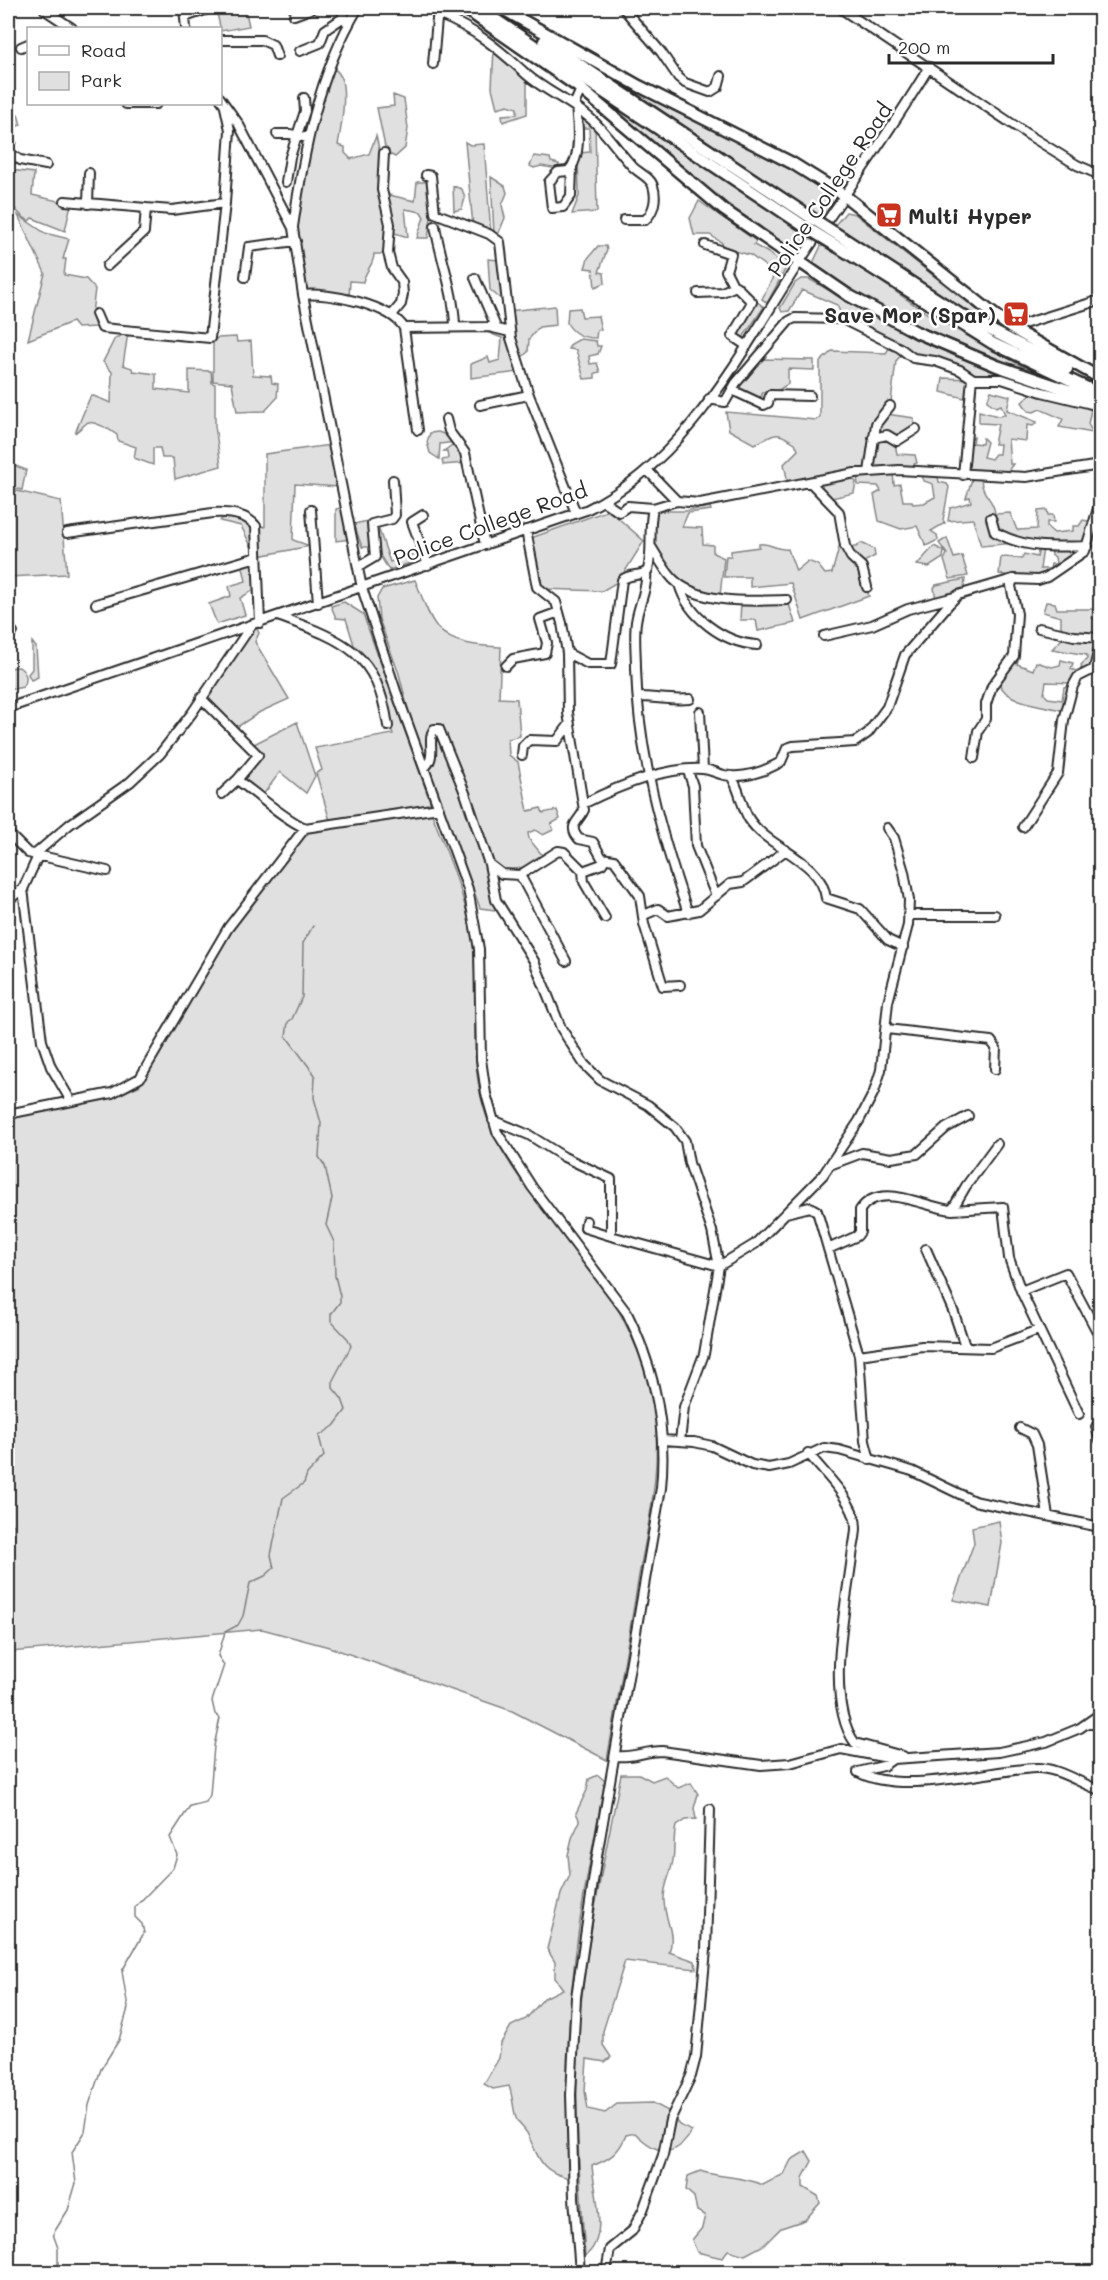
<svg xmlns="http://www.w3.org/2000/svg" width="1108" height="2280" font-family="Mali,sans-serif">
  <rect width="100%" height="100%" fill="#fff"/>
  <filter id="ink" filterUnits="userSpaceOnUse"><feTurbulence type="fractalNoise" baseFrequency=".0167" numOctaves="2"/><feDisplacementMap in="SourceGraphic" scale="12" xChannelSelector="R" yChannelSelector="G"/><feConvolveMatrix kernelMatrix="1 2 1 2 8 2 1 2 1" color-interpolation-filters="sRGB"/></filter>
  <g filter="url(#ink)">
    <!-- green -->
    <path fill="#e0e0e0" stroke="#868686" stroke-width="1.5" d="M221,8H245L249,26L221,31L216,9Z
      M494,47L527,78V114L503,122L502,115L517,114V108L508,105L497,108L492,88Z
      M334,69C351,77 341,128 338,145L345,147V153L351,159L369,154L376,136C386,174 386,214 387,254H374C374,265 365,271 363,282L350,281L349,297L304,292L296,225L309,144Z
      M606,73L781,162L831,196L832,203L822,218Z
      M591,90L809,234C801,249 792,247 778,242L694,182Z
      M393,95L404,99L408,128L405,148L395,157L386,152L377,108L394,106Z
      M578,110L595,125L597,212L572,214L579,196L578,153L590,152L589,128H580Z
      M18,114L21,125L8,129L17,143L8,146V115Z
      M465,142L470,145L484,144L491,234L473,226Z
      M8,156L10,157L11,170L34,173L32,195L71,204L65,231L32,218L29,221C2,205 8,184 8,156Z
      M534,156L550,158L551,162L559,164L558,169L541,166L534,168L530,166Z
      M491,177L505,186L507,193L502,205L505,218L497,237L494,234Z
      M417,182H430L433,203L428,238H417L424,217L421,212L405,209L408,237L391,232L385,194L415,201Z
      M453,186L462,189L465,198L462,209L454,211Z
      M699,201L756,241L754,245C767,252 778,257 785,270L767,303L762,299L775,273L750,255L723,248L722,243L710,235H694L690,218Z
      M846,212L855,214L976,309L1042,354L973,317L834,226Z
      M18,215L45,233L69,239L63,259H66L64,275L86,279L95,289L92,313L95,327L77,328L72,322L28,340L45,273Z
      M598,246H606L607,250L599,272L604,273L605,283L595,287L593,269L585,268L588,258Z
      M821,246L831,247L928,314L1040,376L901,319L816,268L813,263Z
      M488,259L499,260L503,301L490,290Z
      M801,279H809L905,333L1061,395L999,377H974L917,358L840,312L837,305L802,290L789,311L782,312L780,308L795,283Z
      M756,301L764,307L742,339L737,331Z
      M555,306L556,325L539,327L529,339L528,352L520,359L508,311Z
      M580,308L582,317L598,316L601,330H597L596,338C584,338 573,334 567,323L568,309Z
      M491,328L504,334L519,372L471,378V364L488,357L490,363L500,360L502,338L489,333Z
      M128,333L123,365L132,368L133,371L156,374V389L189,393V370L211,371L212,383L215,384V426L221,466L175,479L173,458H162L160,448H153V465L134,458L136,447L118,441L117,435C109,429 98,423 88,422L75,433L91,395L111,403L112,372L103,362L115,338Z
      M236,337L237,342L251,341L253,375L271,376L272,383L278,384L277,398L265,411L237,412L232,383L213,381V342L217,338Z
      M580,339L596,341L597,346H601L598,354L589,356L590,364L597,363L600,372L595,373V378L584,379L576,350L568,349L571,344Z
      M891,345L902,354L896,361L891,402L877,417L867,468L813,478L812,476L788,483L784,464L798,450L795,443C771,427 775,438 754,444L729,430L726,412L816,420L820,417V362L832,351L886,353Z
      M761,359L814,360V370L788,369V384L777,391L762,393V396L755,398L735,390Z
      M943,378L970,379L968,399L941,392Z
      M991,391L1010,396L1007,410L1037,422L1033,426L1027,425L1026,441L1008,439L1010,464H1013L1007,472L966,473L968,440L974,437L973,443L982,444L983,438L987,442L983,457L991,459L995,454H999L1000,444H994L998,424L979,423V411L998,416L1005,415L1001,405L996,407L987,401Z
      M1032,393L1078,404L1091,410L1088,424L1093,433L1059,427L1063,419L1040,409L1034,412L1028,411L1022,402Z
      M886,414L914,418V425L911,426L912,430L897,438L878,434L876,430Z
      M438,432L452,437L456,442L440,444L439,459L430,453L427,442L430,433Z
      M882,437L895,443L897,454L915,455L917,463L914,464L915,469L872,468L874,441Z
      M8,440L13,465L26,470L22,490L8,487Z
      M330,445L339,487L295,484L293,540L310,546L259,556L257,524L265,527V454Z
      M452,445L456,446L465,463L443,465L442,460L448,459L447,451H444Z
      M893,473L894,485L900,484L903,501H912L913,504L924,503L935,497L933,484L924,481L922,476L938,477L939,482L947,484L949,487L943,520L945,523L931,531L937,535L938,540L926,546L917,526L901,529L879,521L874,495L881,491L878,486L858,485L857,475Z
      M850,477L856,482L854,493L832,498L819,488L820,484Z
      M972,479H981C982,497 994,498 995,514L1010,513L1017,530L1037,529L1038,511L1047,510L1048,515H1053L1054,522H1047V527L1054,533L1073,531V526H1079L1083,520L1093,522L1085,544L1015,543L981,546L973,519L948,521L950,508L971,502L970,497L966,498Z
      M8,489L61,501L67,574L8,577V553L10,546L8,543Z
      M344,507L350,539L336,541V509Z
      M710,507L711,510L688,513L682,527L702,528L703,544L713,545V553L724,558L720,596C708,595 689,589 681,581C664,565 641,534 657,511H685Z
      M609,510L644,541L619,581L602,591L543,589L539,584L531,538Z
      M224,516C251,522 255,524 254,552L241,526L220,521Z
      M368,521L372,544L371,547H362L354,524Z
      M377,524L390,562L416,553V561L389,570L376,549L373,528Z
      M947,538L954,558L962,556L968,576L950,579L944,560L947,554L939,543Z
      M841,540L860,566L869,596L803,620L791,583L750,587V577H724L726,556H731V551L759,547V544C771,542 776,551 788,549L796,571L808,561L818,565L825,574L832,573Z
      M861,543L874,549L875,556L864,562L854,558L849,547H856Z
      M934,546L944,551L943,558L929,567L917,565Z
      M1086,546C1051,571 1044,583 999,574L1001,557L1022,558L1024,554L1037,557L1039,548H1043L1040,569H1050L1051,564H1056L1055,557L1051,555L1052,549Z
      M248,562L254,564V590L240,598L245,615L217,624L209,604L231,596L229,586L246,581L242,563Z
      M965,579L964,588L976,585L977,589L936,599L934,588L936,585Z
      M415,580C422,595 427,616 438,628C452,645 481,646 501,647L499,698L517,699L520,736L508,739L509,755L518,762L528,811L541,808L543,813L557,810L560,819L551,824L553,830L543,835L535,830L528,833L529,839L544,857C524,870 510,872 487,868L496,910L480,908L409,713L399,674L379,619L377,598L382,589Z
      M788,601L795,623L758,631L756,620H740L741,603Z
      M344,602L363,614L430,801L428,808L330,821L316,773L322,770L315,748L393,734L370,664L354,645L346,619L336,618L331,606Z
      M1046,602L1055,603L1057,609H1093L1092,618L1100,621V637L1061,631V617L1043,612Z
      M256,627L259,633L255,642L289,699L260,712L234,729L203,698L252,629Z
      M1065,636L1100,640L1092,666L1073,683L1046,682L1044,694L1048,698L1062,700L1064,687L1072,686L1066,709L1061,710C1043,705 1006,703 999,683L1016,655L1019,656L1017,664L1033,670L1036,662L1052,667L1060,665L1061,660L1073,663L1071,669L1076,671L1082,668L1081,665L1087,659V655L1052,649Z
      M32,642L36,647L38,677L31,680L28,674L32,669Z
      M19,667C26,672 29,679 23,687L13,689L8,687V668Z
      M297,722L315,776L306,793L280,772L263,795L242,779L261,755L252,745Z
      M432,814C449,859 470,905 474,954C478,1008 468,1062 486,1115C510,1187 578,1236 614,1302C630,1332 647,1366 653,1400C663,1460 650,1517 639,1575C629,1637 618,1698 607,1760L512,1711L329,1647L262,1629L10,1652L14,1525L8,1523V1120L41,1110L115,1096L139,1086L149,1072L229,931L304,833L318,829Z
      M999,1521L1002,1543L991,1607L953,1600L974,1543L972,1527Z
      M621,1774H639L652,1781L665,1776L678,1788L691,1783L698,1794L694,1808L696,1819L685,1820L676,1826C673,1838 675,1848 673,1860C671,1875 663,1885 664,1901C665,1921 676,1934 669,1952L695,1961L696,1969L625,1961L603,2031V2045L611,2057L605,2062L587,2059L585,2091L588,2109L605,2113L617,2104L653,2103L670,2112L679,2125L692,2131C675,2161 655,2153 635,2133L626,2135C619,2153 610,2159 592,2166C594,2192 610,2238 585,2256C580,2183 574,2111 578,2038C584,1949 604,1861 621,1774Z
      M598,1775L605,1781C593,1846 579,1912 573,1978C566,2044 565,2112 569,2178C539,2171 539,2157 527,2133C524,2128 518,2124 516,2118C513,2108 513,2097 509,2086L493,2089L484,2084L499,2058L501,2043L511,2026L526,2019L544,1998L563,1989L555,1978V1962L547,1949L561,1894L570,1875L568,1855L572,1838L580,1821L576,1813L587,1790L589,1779Z
      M806,2151L812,2161L803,2178V2187L818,2196L820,2203L805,2220L781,2228L764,2245L745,2255L728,2250L722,2258L697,2252L692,2240L702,2228L705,2215L697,2211L694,2197L686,2190L688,2176L700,2171C720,2178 744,2176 763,2185L784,2174L791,2160Z"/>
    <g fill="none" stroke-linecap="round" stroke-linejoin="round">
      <!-- stream -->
      <path stroke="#7e7e7e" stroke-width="1.5" d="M58,2272V2248L53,2234L68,2210L76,2183L72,2152L85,2132L89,2105L101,2069L119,2040L128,2008L122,1971L144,1933L142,1924L135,1917V1907L173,1868L177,1855L170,1837L190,1806L206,1802L210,1795L214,1746L220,1718L215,1714L212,1701L224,1665L218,1656L225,1632L238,1625L243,1616L250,1583L265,1576L274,1568L271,1555L283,1498L304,1483L307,1474L324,1456L319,1436L334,1426L346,1410L342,1399L333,1388V1380L351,1346L348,1339L331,1321V1314L340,1302V1296L335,1276L334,1242L326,1225L332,1198L325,1166L319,1157L321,1123L314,1098L315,1075L286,1036L288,1022L292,1019L302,997L303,943L313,926"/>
      <defs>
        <path id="minor" d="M184,8L186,28
          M341,8L346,21
          M623,8L661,52L678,77L685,83L710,92L718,87L721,76
          M840,8L1027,134L1077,165L1100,175
          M45,10L72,28
          M294,15L313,8
          M440,15C475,29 499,49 526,74C546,92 571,101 591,119C607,133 618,151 633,167C639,173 651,178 653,186C657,198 654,212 645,220H624
          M185,17L211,8
          M220,40H262L273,45L277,56
          M21,47L28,44
          M300,51L320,43L325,30L344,17
          M433,64L438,8
          M220,98L238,123L293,228L303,295L362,588L396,691L468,889L479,949L481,1059L486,1094L497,1132L532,1187L627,1313C655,1369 667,1426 661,1488L596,1862L576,1997L571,2095L574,2198L580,2272
          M126,104H156
          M574,105L581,89
          M277,134H290L308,138
          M8,152L20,160L46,165
          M384,153L382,190L390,224L388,253L392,268L402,282L403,294L401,304L392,315
          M572,167L571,196L563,207L552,208L549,182L558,172L568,171C582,159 578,124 576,107
          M426,175L431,176L435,213L489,234L500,242L511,338L529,395L576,513
          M286,182L290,157L305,111L304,98
          M65,201L146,208
          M88,204L89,173
          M435,226C441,261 454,291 455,326
          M293,227C304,150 318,75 358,8
          M705,245L731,254L726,271L734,287
          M107,266L144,232L146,208L172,210L225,203L230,130L225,107
          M245,277L249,247L296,241
          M475,278L496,327
          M698,293L722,292L736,286L752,302L732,336L747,346
          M303,295C328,292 391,305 404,328L489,327L510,332
          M96,314L102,328L210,338L225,203
          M404,328L418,430
          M1011,328L1100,300
          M973,379H1002L1042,392L1100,406
          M732,390L764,405L768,403L770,395L810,396
          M709,399L725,402L736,383L789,321L795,318L842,319L900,348L913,358L935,361L960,370L972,378L963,475
          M480,405L529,395
          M446,419L449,431L465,453L485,545
          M873,438L887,435L897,441L916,429
          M647,470L677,501L700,503L855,473L899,470L1026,477L1100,465
          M869,472L876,424L890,406
          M811,483L839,512L845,546L851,557L862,567L867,587
          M603,501L619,512L628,506L653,508
          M311,510L318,603
          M423,515L412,522L428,565
          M991,518L995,532C1025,549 1054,547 1088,546
          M526,530L537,587L556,602L562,623L567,653L568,713L584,810C579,822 567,825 579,839L593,842L602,858L614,860L640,896L644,924L663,986L680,985
          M67,533L213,513C228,512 246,514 256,526L260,623
          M652,548C658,558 665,571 673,579C699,605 754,601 787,600
          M358,567L375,557L372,524L392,519L395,515L393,480
          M646,573C648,588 638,606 636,622C634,637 636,653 636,668C638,753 661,834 688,913
          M679,584C688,617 724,643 757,645
          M96,604L257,557
          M278,616C343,640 377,651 388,726
          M1039,628L1074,636L1100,638
          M8,633L13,632
          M824,636L872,625L908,609L955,597
          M567,653L588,664H611L622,580C630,573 642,577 648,570C653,549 648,529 653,508L677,501
          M506,666L513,659L545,653L547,643L540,619L559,612
          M638,697C656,697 672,701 690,699
          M201,698L258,755L237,780
          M8,708L586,510C688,461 741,352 800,261C843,196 889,134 929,67
          M700,712L703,769
          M522,755L523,746L529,740L557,741L569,725
          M974,758L978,731L986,719V704L992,686L1014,656L1017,614L1011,586L1013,579
          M424,768C438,757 426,741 434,729H439L465,793L489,864L502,874L520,875L558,851L564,852L583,871L584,882L605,918
          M688,771L693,786L696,846L716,896
          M731,776C740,789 741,806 749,819C768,849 821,859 826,898L860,909L888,940L903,947
          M222,794L237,780C259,795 281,817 305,828L439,808
          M583,804C615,788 665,767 702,769C709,769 716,773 724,775C743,779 765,771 781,762L787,748L793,746L855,742L868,733L887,707L905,655L949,604L958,595L1013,579L1038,580L1047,577L1085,551L1100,502
          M1023,827L1058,773L1064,720L1073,686L1078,677L1094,669L1100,644
          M8,833L28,853L107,871
          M34,855L70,824L130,782L160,754L192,713L251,626
          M489,864L496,900L534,961L561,1028L584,1064L600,1080L648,1105L675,1127L685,1141L689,1163L712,1231L719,1266L704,1354L684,1407L680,1441
          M583,871L602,864L605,859
          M520,875L566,961
          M23,889L42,1041L51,1067L71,1101
          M8,900L23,889L38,856
          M644,915L658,909L668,916L699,910L730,884L743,882L786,850
          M908,915H995
          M887,1029L991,1041L996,1048L995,1069
          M8,1114L112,1093L140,1078L228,928L305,828
          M493,1120L529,1135L564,1157L611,1179V1236L585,1228L586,1221
          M830,1165L862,1153L891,1158L917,1154L946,1128L968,1116
          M952,1210L1003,1207L1009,1258L1021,1291
          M786,1213L810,1207L817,1211L859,1355L865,1441L870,1460
          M611,1236L719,1266
          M828,1249L857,1236L860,1232V1210C880,1180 925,1208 952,1210L966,1186L997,1144
          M926,1249L954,1313L965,1346
          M719,1266L755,1244L823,1175L859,1121L874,1092L881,1070L888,1002L908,925L909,900L904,872L894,838L887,828
          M859,1355L922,1346L991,1348L1038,1330
          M1079,1414L1021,1291L1066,1273L1100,1337
          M1100,1420L1096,1427L1100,1440
          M1020,1428L1032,1434L1037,1445L1048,1516
          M663,1440L694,1442L712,1446L752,1465L769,1468L789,1464L824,1448L839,1450L912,1471L974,1501L1100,1527
          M808,1453C823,1472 846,1493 854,1516C859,1529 853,1544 852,1557C846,1607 824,1700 855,1743L903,1756
          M1089,1722L1100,1727
          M616,1756C634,1758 644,1751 662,1751L761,1765L790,1763L841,1749L893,1759L999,1752L1046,1742L1080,1728L1100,1714
          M893,1759L883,1766L858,1772C901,1796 988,1770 1036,1768C1057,1767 1081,1784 1100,1790
          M606,2272L610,2249L632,2231L643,2210L663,2155L670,2120L691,2076L696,2057L706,1950L710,1809"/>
        <path id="highway" d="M464,8L581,89L724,210L848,295L916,332L997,366L1100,401
          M478,8L804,226
          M501,8L639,86L792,163L845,196L1011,328L1100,378
          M544,41L810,217
          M843,238L961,315L1067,369
          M838,247L992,343L1100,394"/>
      </defs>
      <!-- minor casing -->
      <use href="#minor" stroke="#2b2b2b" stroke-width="12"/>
      <!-- highway casing -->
      <use href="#highway" stroke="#2b2b2b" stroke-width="15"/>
      <!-- minor -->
      <use href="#minor" stroke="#fff" stroke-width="8"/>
      <!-- highway -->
      <use href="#highway" stroke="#fff" stroke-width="10"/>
      <defs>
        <path id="highway-bridge" d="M810,217L843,238
          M804,226L838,247"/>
      </defs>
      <!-- highway-bridge casing -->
      <use href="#highway-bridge" stroke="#2b2b2b" stroke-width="15" stroke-linecap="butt"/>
      <!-- highway-bridge -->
      <use href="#highway-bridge" stroke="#fff" stroke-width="10"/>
    </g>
  </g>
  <!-- icons -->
  <defs>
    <symbol id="supermarket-square" viewBox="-11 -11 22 22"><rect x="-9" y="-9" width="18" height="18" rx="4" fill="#c8321e" stroke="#fff"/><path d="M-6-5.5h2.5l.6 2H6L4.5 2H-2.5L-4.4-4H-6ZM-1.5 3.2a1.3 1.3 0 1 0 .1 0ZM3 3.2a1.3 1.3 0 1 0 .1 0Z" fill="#fff"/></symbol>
  </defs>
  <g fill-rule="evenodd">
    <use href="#supermarket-square" x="874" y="200" width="30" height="30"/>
    <use href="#supermarket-square" x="1001" y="299" width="30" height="30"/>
  </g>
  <g text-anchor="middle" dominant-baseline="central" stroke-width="5" stroke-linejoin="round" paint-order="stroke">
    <!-- street labels -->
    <g font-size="21" fill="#2b2b2b" stroke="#fff">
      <text transform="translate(829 189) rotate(-56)">Police College Road</text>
      <text transform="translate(490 523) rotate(-20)">Police College Road</text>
    </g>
    <!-- poi labels -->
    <g font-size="21" font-weight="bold" fill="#2b2b2b" stroke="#fff" text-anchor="start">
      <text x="908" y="215">Multi Hyper</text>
      <text x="996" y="314" text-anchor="end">Save Mor (Spar)</text>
    </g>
  </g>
  <!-- margin -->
  <rect width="1108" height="2280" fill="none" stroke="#fff" stroke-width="30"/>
  <rect x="15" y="15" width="1078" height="2250" fill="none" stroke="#2b2b2b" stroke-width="2" filter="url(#ink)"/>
  <!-- legend -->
  <rect x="27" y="27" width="195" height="78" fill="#ffffff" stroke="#aaaaaa" stroke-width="1.5"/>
  <rect x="39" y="46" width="30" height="9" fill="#ffffff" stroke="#aaaaaa" stroke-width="1.5"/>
  <text x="81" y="57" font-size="18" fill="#2b2b2b">Road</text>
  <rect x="39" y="72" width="30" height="18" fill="#e0e0e0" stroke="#aaaaaa" stroke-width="1.5"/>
  <text x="81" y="87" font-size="18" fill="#2b2b2b">Park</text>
  <!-- scale -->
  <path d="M889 54v9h164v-9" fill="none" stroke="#2b2b2b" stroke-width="3"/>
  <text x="898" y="54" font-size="18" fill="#2b2b2b" stroke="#ffffff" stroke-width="4.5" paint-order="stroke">200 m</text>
</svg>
